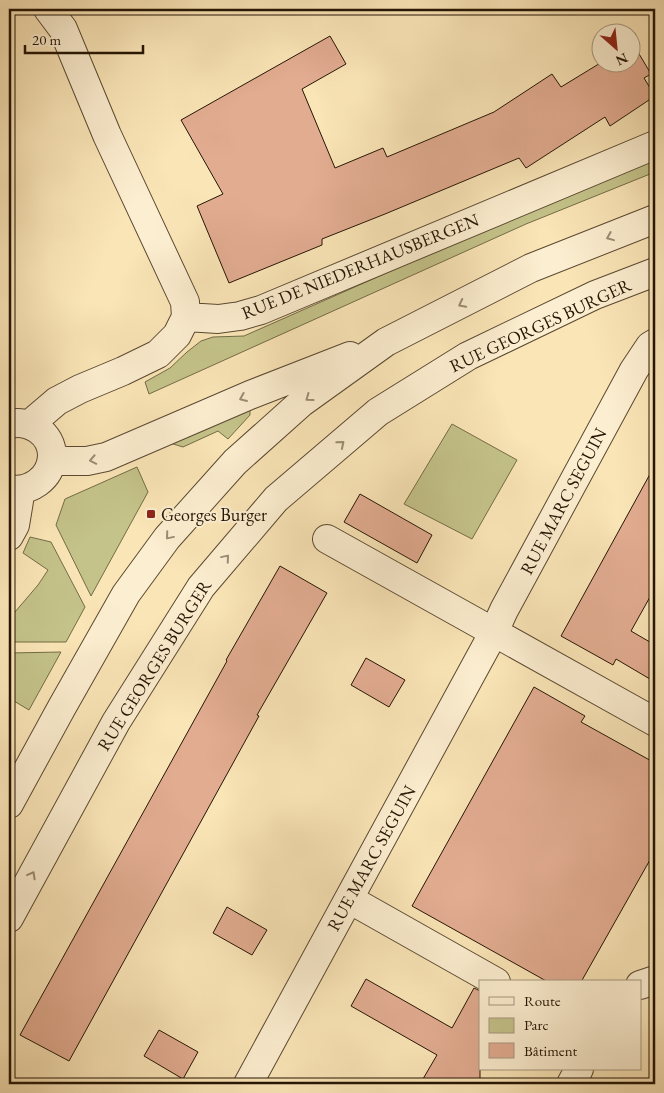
<svg xmlns="http://www.w3.org/2000/svg" width="664" height="1093" font-family="'EB Garamond',serif">
  <rect width="100%" height="100%" fill="#fae5b7"/>
  <filter id="stains"><feTurbulence type="fractalNoise" baseFrequency=".004" numOctaves="4"/><feColorMatrix values="0 0 0 0 .2 0 0 0 0 .09 0 0 0 0 .02 0 0 0 .5 -.17"/></filter>
  <radialGradient id="worn" r=".72"><stop offset=".6" stop-color="#630" stop-opacity="0"/><stop offset="1" stop-color="#630" stop-opacity=".3"/></radialGradient>
  <!-- green -->
  <path fill="#c4c38a" stroke="#746c47" d="M655,159V172L526,224L149,394L145,382L170,368L187,352L201,341L213,337L244,336L565,194Z
    M250,410V415L228,439L218,431L183,447L170,443Z
    M452,424L517,460L472,539L404,504Z
    M137,467L148,492L91,596L56,525L65,499Z
    M30,537L51,542L85,607L66,642H9V619L38,585L48,570L23,553Z
    M61,652L29,710L9,698V653Z"/>
  <!-- building -->
  <path fill="#e2ac91" stroke="#251504" d="M330,36L346,64L302,89L335,168L383,148L387,157L494,112L552,74L561,87L602,62H632V42L651,74L644,78L655,96L610,126L605,117L526,168L519,158L385,214L322,239V245L229,283L197,206L223,194L181,120Z
    M655,465V588L631,631L655,645V682L616,659L613,665L561,636Z
    M360,494L432,535L417,563L344,522Z
    M280,566L327,593L257,715L259,716L69,1061L20,1035L227,661L226,660Z
    M366,658L405,680L389,707L351,685Z
    M534,687L585,716L581,722L655,763V851L581,982H548L412,906Z
    M227,907L267,930L252,955L213,933Z
    M366,979L452,1028L474,988L480,991V1084H420L437,1055L351,1006Z
    M159,1030L198,1052L183,1079L144,1056Z"/>
  <g fill="none" stroke-linecap="round" stroke-linejoin="round">
    <defs>
      <path id="minor" d="M48,9L63,29L107,135L185,302L186,317
        M9,424C29,419 52,433 52,456C51,479 29,493 9,489
        M30,424L57,401L80,389L123,371L158,354L177,335L186,317L218,319L240,316L261,310L655,145
        M52,456L63,461H87L106,457L250,395L350,356
        M9,536L15,525L19,501L18,491
        M327,539L655,722
        M9,804L62,707L126,594L167,538L235,462L301,403L386,342L531,268L655,219
        M349,899L496,982
        M9,918L116,722L201,587L276,499L378,412L468,356L595,295L655,272
        M640,985L655,980
        M248,1084L494,632L504,610L634,370L650,346L655,343
        M571,1084L579,1069"/>
    </defs>
    <!-- minor casing -->
    <use href="#minor" stroke="#5a4931" stroke-width="30"/>
    <!-- minor -->
    <use href="#minor" stroke="#fceed0" stroke-width="28"/>
  </g>
  <!-- one-way arrows -->
  <defs><path id="oneway-chevron" d="M-2-3.5L2.5 0L-2 3.5" fill="none" stroke-width="1.6" stroke-linecap="round" stroke-linejoin="round" transform="scale(1.25)"/></defs>
  <g stroke="#9b8c74">
    <use href="#oneway-chevron" transform="translate(610 237) rotate(158)"/>
    <use href="#oneway-chevron" transform="translate(462 304) rotate(153)"/>
    <use href="#oneway-chevron" transform="translate(243 398) rotate(157)"/>
    <use href="#oneway-chevron" transform="translate(309 398) rotate(144)"/>
    <use href="#oneway-chevron" transform="translate(341 444) rotate(-40)"/>
    <use href="#oneway-chevron" transform="translate(93 460) rotate(169)"/>
    <use href="#oneway-chevron" transform="translate(169 536) rotate(130)"/>
    <use href="#oneway-chevron" transform="translate(226 558) rotate(-50)"/>
    <use href="#oneway-chevron" transform="translate(32 875) rotate(-61)"/>
  </g>
  <!-- markers -->
  <rect fill="#8f2418" stroke="#fceed0" stroke-width="2" x="146" y="509" width="10" height="10" rx="2.5"/>
  <g text-anchor="middle" dominant-baseline="central" stroke-width="4" stroke-linejoin="round" paint-order="stroke">
    <!-- street labels -->
    <g font-size="18" fill="#251504" stroke="#fceed0">
      <text transform="translate(360 266) rotate(-22)">RUE DE NIEDERHAUSBERGEN</text>
      <text transform="translate(540 325) rotate(-25)">RUE GEORGES BURGER</text>
      <text transform="translate(563 501) rotate(-62)">RUE MARC SEGUIN</text>
      <text transform="translate(154 665) rotate(-58)">RUE GEORGES BURGER</text>
      <text transform="translate(371 858) rotate(-61)">RUE MARC SEGUIN</text>
    </g>
    <!-- poi labels -->
    <g font-size="18" fill="#251504" stroke="#fceed0" text-anchor="start">
      <text x="161" y="514">Georges Burger</text>
    </g>
  </g>
  <!-- margin -->
  <rect width="664" height="1093" fill="none" stroke="#fae5b7" stroke-width="30"/>
  <rect x="10" y="10" width="644" height="1073" fill="none" stroke="#251504" stroke-width="2.5"/>
  <rect x="15" y="15" width="634" height="1063" fill="none" stroke="#251504"/>
  <!-- legend -->
  <rect x="479" y="980" width="162" height="90" fill="#fceed0" stroke="#a6977e"/>
  <rect x="489" y="997" width="25" height="8" fill="#fceed0" stroke="#a6977e"/>
  <text x="524" y="1006" font-size="15" fill="#251504">Route</text>
  <rect x="489" y="1018" width="25" height="15" fill="#c4c38a" stroke="#a6977e"/>
  <text x="524" y="1030" font-size="15" fill="#251504">Parc</text>
  <rect x="489" y="1043" width="25" height="15" fill="#e2ac91" stroke="#a6977e"/>
  <text x="524" y="1056" font-size="15" fill="#251504">Bâtiment</text>
  <!-- north arrow -->
  <g transform="translate(616 48) rotate(153)"><circle r="24" fill="#fceed0" stroke="#a6977e"/>
  <path d="M0-4L9 19L0 12L-9 19Z" fill="#8f2418"/>
  <text y="-8" font-size="14" font-weight="bold" text-anchor="middle" fill="#251504">N</text>
  </g>
  <!-- scale -->
  <path d="M25 45v8h118v-8" fill="none" stroke="#251504" stroke-width="2.5"/>
  <text x="32" y="45" font-size="15" fill="#251504" stroke="#fceed0" stroke-width="4" paint-order="stroke">20 m</text>
  <rect width="100%" height="100%" filter="url(#stains)"/>
  <rect width="100%" height="100%" fill="url(#worn)"/>
</svg>
